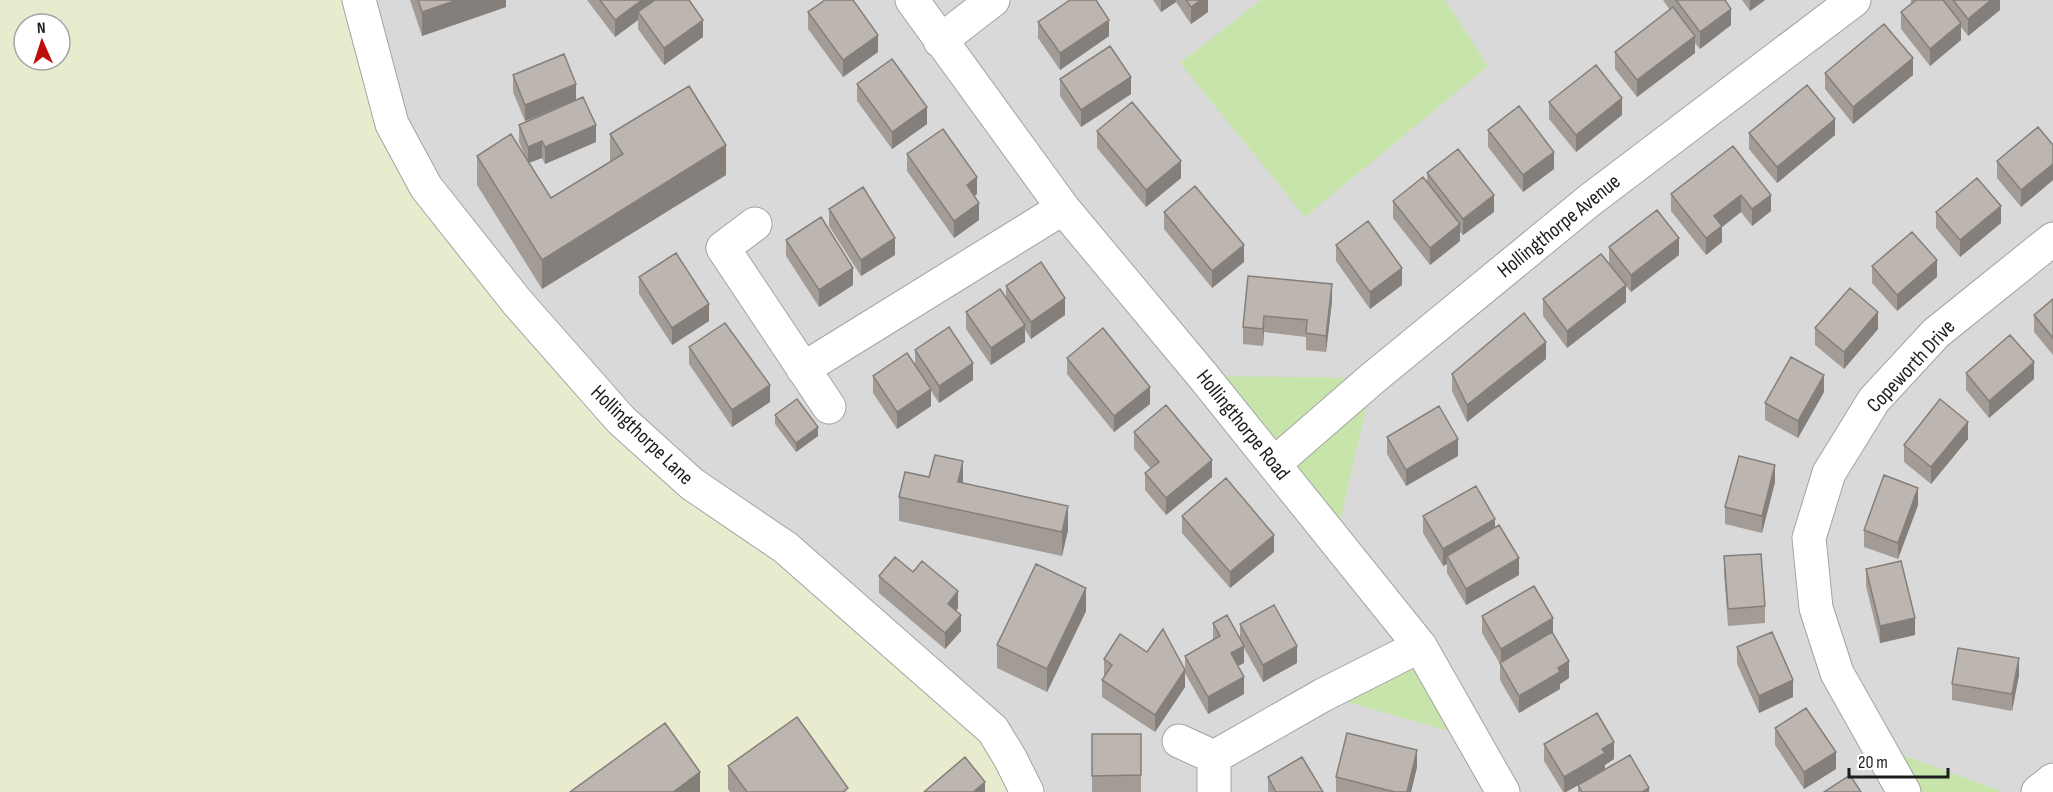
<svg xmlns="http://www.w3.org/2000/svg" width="2053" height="792" font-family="'Sofia Sans Condensed',sans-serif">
  <rect width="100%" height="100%" fill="#ede9e2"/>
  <!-- residential -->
  <path fill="#dad9d9" d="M359,0H2053V792H1027L692,484L426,187Z"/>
  <!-- farmland -->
  <path fill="#e9ebce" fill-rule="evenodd" d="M0,0H359L392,125L621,420L935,679L1027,792H0ZM24,24H60V60H24Z"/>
  <!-- grass -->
  <path fill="#c7e5ab" d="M1261,0H1445L1488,66L1305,217L1180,63Z
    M1203,376L1373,378L1336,539Z
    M1420,646L1473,738L1323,695Z
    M1880,747L2004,792H1904Z"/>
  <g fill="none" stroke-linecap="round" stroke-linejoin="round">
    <defs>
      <path id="minor" d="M359,0L392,124L426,187L517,302L621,420L692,484L786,548L993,730L1010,758L1027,792
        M912,0L1063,208L1203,376L1420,646L1503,792
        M940,41L993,0
        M755,224L723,248L829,407
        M803,369L1063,208
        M1274,464L1373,378L1590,200L1854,0
        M1179,741L1214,757V792
        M1214,757L1323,695L1420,646
        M1904,792L1837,673L1816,608L1809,538L1829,473L1874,400L1936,333L2053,239
        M2038,792L2053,780"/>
    </defs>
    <!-- minor casing -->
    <use href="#minor" stroke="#a3a3a3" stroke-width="35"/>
    <!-- minor -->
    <use href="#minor" stroke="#fff" stroke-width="33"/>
  </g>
  <!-- wall -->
  <path fill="#a39c96" d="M410,0H506V7L422,36Z
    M587,0H689L703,37L664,65L638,29V20L615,37Z
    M1153,0H1208V12L1191,24L1176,2L1161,12Z
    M1663,0H1725L1731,25L1700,49L1695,43V53L1637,97L1615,69V52L1670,10Z
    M1742,0H1765L1750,11Z
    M1911,0H2000V10L1968,36L1961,27V40L1930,66L1901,29V12L1911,4Z
    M808,12L878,52L843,77L808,29Z
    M1038,22L1109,36L1060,70L1038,38Z
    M1825,73L1913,75L1853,124L1825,89Z
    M513,75L576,100L596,142L545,164L542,158L529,163L551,198L610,162V134L726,175L542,289L477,185V156L527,160L519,142V125L562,106L525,121L513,92Z
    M1060,79L1131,94L1081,127L1060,96Z
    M857,84L927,124L892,149L857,101Z
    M1549,102L1622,115L1576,152L1549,119Z
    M1488,130L1554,169L1523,192L1488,147Z
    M1097,131L1181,178L1146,207L1097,148Z
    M1749,133L1835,135L1777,183L1749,149Z
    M2053,145V180L2021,207L1997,178V161Z
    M1733,146L1771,211L1752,226L1741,212L1722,227V242L1706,255L1671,211V194Z
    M907,154L977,194L974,196L979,220L954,238L907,171Z
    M1427,173L1494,212L1463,235L1460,232V241L1430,265L1393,218V201L1427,183Z
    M829,209L895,255L861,276L829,226Z
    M1164,212L1244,262L1212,288L1164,229Z
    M1936,212L2001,223L1960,257L1936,228Z
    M786,240L853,285L819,307L786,256Z
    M1336,245L1402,285L1370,309L1336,261Z
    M1609,247L1679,255L1631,292L1626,286V302L1567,348L1543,316V299L1609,264Z
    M1872,266L1937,277L1897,311L1872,283Z
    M1248,276L1332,301L1326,352L1306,350V337L1264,332L1263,346L1243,344V327Z
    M639,277L709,321L672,345L639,294Z
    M1006,286L1065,315L1031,339L1025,330V342L991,365L966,329V312L1006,298Z
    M2053,299V355L2034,332V315Z
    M1815,328L1878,329L1844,369L1815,345Z
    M689,347L770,402L732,427L689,364Z
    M915,350L973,380L939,403L931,391V406L897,429L873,393V376L915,365Z
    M1067,358L1150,404L1114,432L1067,374Z
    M1546,359L1467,422L1452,391V374Z
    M1966,373L2034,379L1989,418L1966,390Z
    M1824,392L1798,438L1765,420V403Z
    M775,415L818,436L796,452L775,424Z
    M1134,432L1212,477L1166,515L1145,490V473L1151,469L1134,449Z
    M1387,437L1458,456L1406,486L1387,454Z
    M1968,439L1931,484L1904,462V445Z
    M929,477L963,483L1068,530L1062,556L899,521V497Z
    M1775,482L1762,533L1725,524V507Z
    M1918,505L1898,559L1864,547V530Z
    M1182,516L1274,552L1230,588L1182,533Z
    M1423,516L1495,528L1519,575L1466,605L1447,573V564L1443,566L1423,533Z
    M1724,556L1765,606V623L1728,626L1724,573Z
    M1866,569L1915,635L1880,643L1866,586Z
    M879,576L958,608L956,611L961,631L945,649L879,593Z
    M1086,611L1047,692L997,668V645Z
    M1482,616L1553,633L1569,678L1560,684V689L1519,713L1500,680V664L1482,633Z
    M1213,623L1240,638V624L1297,663L1263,682L1244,648V663L1238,666L1244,694L1208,714L1185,673V656L1213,640Z
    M1737,647L1793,697L1759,713L1737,664Z
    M1147,652L1185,687L1155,732L1102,697V680L1105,677L1104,676V659Z
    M2019,675L2012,711L1952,700V684Z
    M1775,728L1836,769L1804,789L1775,745Z
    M1092,734H1141V792H1092Z
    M1544,744L1614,759L1605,765V770L1649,792H1578V785L1566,792H1563L1544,761Z
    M728,766L848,792H730L728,789Z
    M1417,767L1411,792H1336V777Z
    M1268,777L1323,792H1268Z"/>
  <!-- shaded-wall -->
  <path fill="#847f7a" d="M457,0H506V7L422,36V12Z
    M642,0H658L638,12V20L615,37V20Z
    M1161,0H1176V2L1161,12Z
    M1201,0H1208V12L1191,24V7Z
    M1750,0H1765L1750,11Z
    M1991,0H2000V10L1968,36V19Z
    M1731,9V25L1700,49V32Z
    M703,20V37L664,65V48Z
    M1109,20V36L1060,70V53Z
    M1961,23V40L1930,66V49Z
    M878,35V52L843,77V60Z
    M1695,36V53L1637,97V80Z
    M1913,58V75L1853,124V107Z
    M1131,77V94L1081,127V110Z
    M576,84V100L525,121V105Z
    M1622,98V115L1576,152V135Z
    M927,107V124L892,149V132Z
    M1835,119V135L1777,183V167Z
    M596,125V142L545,164V147Z
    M542,141V158L528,163V147Z
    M726,145V175L542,289V260Z
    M1554,152V169L1523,192V175Z
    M1181,161V178L1146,207V190Z
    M2053,164V180L2021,207V190Z
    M977,177V194L967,201V185Z
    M1494,195V212L1463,235V219Z
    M1741,195V212L1722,227V242L1706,255V238L1714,216Z
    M1771,195V211L1752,226V209Z
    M979,203V220L954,238V221Z
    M2001,206V223L1960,257V240Z
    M1460,224V241L1430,265V248Z
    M895,238V255L861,276V260Z
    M1679,238V255L1631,292V275Z
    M1244,245V262L1212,288V271Z
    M1937,260V277L1897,311V295Z
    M853,268V285L819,307V290Z
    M1402,268V285L1370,309V292Z
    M1332,284V301L1326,352V336Z
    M1626,285V302L1567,348V331Z
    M1065,298V315L1031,339V322Z
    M709,304V321L672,345V328Z
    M1878,312V329L1844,369V352Z
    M1264,316V332L1263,346V329Z
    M1025,325V342L991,365V348Z
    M1546,342V359L1467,422V405Z
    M2034,362V379L1989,418V401Z
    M973,363V380L939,403V386Z
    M1824,375V392L1798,438V421Z
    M770,385V402L732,427V410Z
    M1150,387V404L1114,432V416Z
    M931,389V406L897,429V412Z
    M1968,422V439L1931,484V467Z
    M818,427V436L796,452V443Z
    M1458,439V456L1406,486V470Z
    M1212,460V477L1166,515V498Z
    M963,461V485L958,482Z
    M1775,465V482L1762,533V516Z
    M1918,488V505L1898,559V543Z
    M1068,506V530L1062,556V532Z
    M1495,519V536L1447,556V564L1443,566V549Z
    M1274,535V552L1230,588V572Z
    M1519,558V575L1466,605V589Z
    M1086,588V611L1047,692V669Z
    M958,591V608L948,620V604Z
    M961,615V631L945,649V633Z
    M1553,618V635L1501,666V649Z
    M1915,618V635L1880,643V626Z
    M1244,646V663L1231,669V653Z
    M1297,646V663L1263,682V665Z
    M2019,658V675L2012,711V694Z
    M1569,661V678L1560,684V689L1519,713V696L1558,668Z
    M1185,670V687L1155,732V715Z
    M1244,677V694L1208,714V697Z
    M1793,680V697L1759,713V696Z
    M1614,742V759L1605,765V770L1566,792H1564V777L1602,749Z
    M1417,750V767L1411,792H1407Z
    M1836,752V769L1804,789V772Z
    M700,772V792H673Z
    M985,782V792H973Z
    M1649,788V792H1642Z"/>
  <!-- building -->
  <path fill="#bdb5af" stroke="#847f7a" stroke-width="1.5" d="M418,0H457L422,12Z
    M600,0H642L615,20Z
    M655,0H689L703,20L664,48L638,12Z
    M825,0H853L878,35L843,60L808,12Z
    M1070,0H1096L1109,20L1060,53L1038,22Z
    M1186,0H1201L1191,7Z
    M1676,0H1725L1731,9L1700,32Z
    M1916,0H1943L1961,23L1930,49L1901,12Z
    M1953,0H1991L1968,19Z
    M1673,7L1695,36L1637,80L1615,52Z
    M1884,24L1913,58L1853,107L1825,73Z
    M1110,46L1131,77L1081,110L1060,79Z
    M564,54L576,84L525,105L513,75Z
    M892,59L927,107L892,132L857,84Z
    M1596,65L1622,98L1576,135L1549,102Z
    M1807,85L1835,119L1777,167L1749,133Z
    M689,86L726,145L542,260L477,156L511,134L551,198L623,154L610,134Z
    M583,97L596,125L545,147L542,141L528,147L519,125Z
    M1132,102L1181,161L1146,190L1097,131Z
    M1519,106L1554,152L1523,175L1488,130Z
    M2038,127L2053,145V164L2021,190L1997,161Z
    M943,129L977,177L967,185L979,203L954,221L907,154Z
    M1733,146L1771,195L1752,209L1741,195L1714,216L1722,226L1706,238L1671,194Z
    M1458,149L1494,195L1463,219L1427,173Z
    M1423,177L1460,224L1430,248L1393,201Z
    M1977,178L2001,206L1960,240L1936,212Z
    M1195,186L1244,245L1212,271L1164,212Z
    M863,187L895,238L861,260L829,209Z
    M1657,210L1679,238L1631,275L1609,247Z
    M821,217L853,268L819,290L786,240Z
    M1368,221L1402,268L1370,292L1336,245Z
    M1912,232L1937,260L1897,295L1872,266Z
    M676,253L709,304L672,328L639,277Z
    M1601,254L1626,285L1567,331L1543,299Z
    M1041,262L1065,298L1031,322L1006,286Z
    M1248,276L1332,284L1326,336L1306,333L1307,320L1264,316L1263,329L1243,327Z
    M1850,288L1878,312L1844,352L1815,328Z
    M1000,289L1025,325L991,348L966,312Z
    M2053,299V338L2034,315Z
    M1524,313L1546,342L1467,405L1452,374Z
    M725,323L770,385L732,410L689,347Z
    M949,327L973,363L939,386L915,350Z
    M1103,328L1150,387L1114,416L1067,358Z
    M2010,335L2034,362L1989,401L1966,373Z
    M907,353L931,389L897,412L873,376Z
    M1791,357L1824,375L1798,421L1765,403Z
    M797,399L818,427L796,443L775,415Z
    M1940,399L1968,422L1931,467L1904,445Z
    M1166,405L1212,460L1166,498L1145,473L1159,462L1134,432Z
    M1439,406L1458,439L1406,470L1387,437Z
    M935,455L963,461L958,482L1068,506L1062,532L899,497L905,472L929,477Z
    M1739,456L1775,465L1762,516L1725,507Z
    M1884,475L1918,488L1898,543L1864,530Z
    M1226,478L1274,535L1230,572L1182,516Z
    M1476,486L1495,519L1443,549L1423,516Z
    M1499,525L1519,558L1466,589L1447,556Z
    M1761,554L1765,606L1728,609L1724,556Z
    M895,557L913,572L922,561L958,591L948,604L961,615L945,633L879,576Z
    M1901,561L1915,618L1880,626L1866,569Z
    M1036,564L1086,588L1047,669L997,645Z
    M1534,586L1553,618L1501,649L1482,616Z
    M1274,605L1297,646L1263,665L1240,624Z
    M1227,615L1244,646L1231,653L1244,677L1208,697L1185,656L1220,636L1213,623Z
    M1163,629L1185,670L1155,715L1102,680L1112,665L1104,659L1120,634L1147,652Z
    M1552,632L1569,661L1558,668L1560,672L1519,696L1500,663Z
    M1772,632L1793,680L1759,696L1737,647Z
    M1958,648L2019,658L2012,694L1952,684Z
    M1806,708L1836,752L1804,772L1775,728Z
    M1597,713L1614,742L1602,749L1605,753L1564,777L1544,744Z
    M797,717L848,788L843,792H747L728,766Z
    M665,723L700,772L673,792H570Z
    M1347,733L1417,750L1407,792H1395L1336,777Z
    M1092,734H1141V775L1092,776Z
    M1630,755L1649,788L1642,792H1582L1578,785Z
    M965,757L985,782L973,792H924Z
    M1302,757L1323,792H1276L1268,777Z
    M1850,775L1861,792H1824Z"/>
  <g text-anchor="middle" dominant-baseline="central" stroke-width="4.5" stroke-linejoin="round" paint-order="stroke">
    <!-- street labels -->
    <g font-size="21" fill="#1c1c1c" stroke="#fff">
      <text transform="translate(1559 226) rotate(-39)">Hollingthorpe Avenue</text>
      <text transform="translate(1911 366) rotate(-47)">Copeworth Drive</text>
      <text transform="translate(1243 425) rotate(51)">Hollingthorpe Road</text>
      <text transform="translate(642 435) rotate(44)">Hollingthorpe Lane</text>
    </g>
  </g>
  <!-- north arrow -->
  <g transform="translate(42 42) rotate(357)"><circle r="28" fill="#ffffff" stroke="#a4a4a4" stroke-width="1.5"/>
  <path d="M0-4.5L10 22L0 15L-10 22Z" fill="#bc0e0c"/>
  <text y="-9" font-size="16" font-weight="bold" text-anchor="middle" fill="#1c1c1c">N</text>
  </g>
  <!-- scale -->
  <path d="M1849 768v9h99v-9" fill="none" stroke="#1c1c1c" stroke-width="3"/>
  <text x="1858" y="768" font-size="18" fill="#1c1c1c" stroke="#ffffff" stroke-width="4.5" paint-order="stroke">20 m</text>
</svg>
